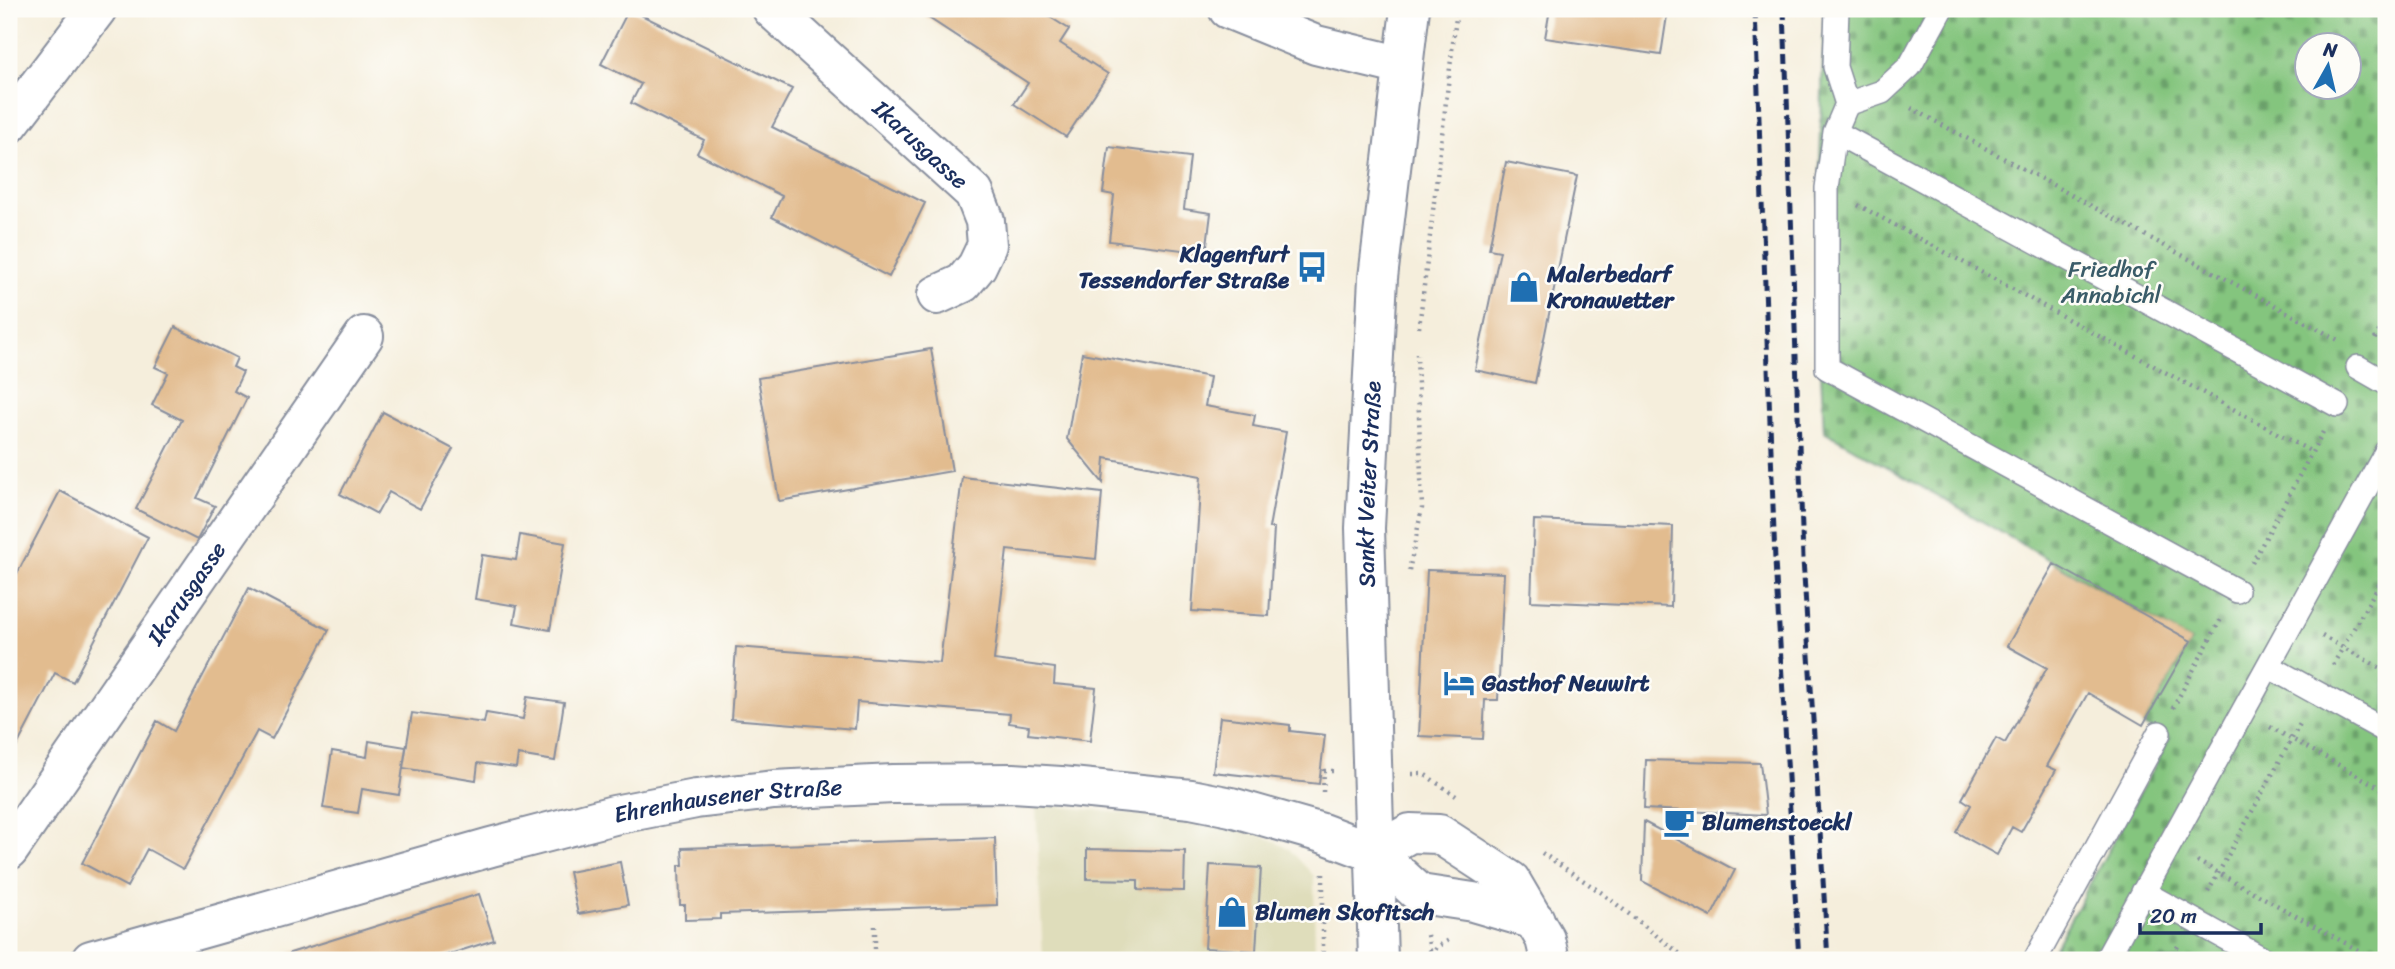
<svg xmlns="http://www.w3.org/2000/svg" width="2395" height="969" font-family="Sriracha,sans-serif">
  <defs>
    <pattern id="cemetery-stones" width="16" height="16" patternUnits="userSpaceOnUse" patternTransform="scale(1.75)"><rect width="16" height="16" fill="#84c57e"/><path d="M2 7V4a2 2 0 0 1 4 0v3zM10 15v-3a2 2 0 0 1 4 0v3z" fill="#6ba06a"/></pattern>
  </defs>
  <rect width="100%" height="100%" fill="#fdfcf7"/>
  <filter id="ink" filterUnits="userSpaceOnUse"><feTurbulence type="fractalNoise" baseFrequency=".0143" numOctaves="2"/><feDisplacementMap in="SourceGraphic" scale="14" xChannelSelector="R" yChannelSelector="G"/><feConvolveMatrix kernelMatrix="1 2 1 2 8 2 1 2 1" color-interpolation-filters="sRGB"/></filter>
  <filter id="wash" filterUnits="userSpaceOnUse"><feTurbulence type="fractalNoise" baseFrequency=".00686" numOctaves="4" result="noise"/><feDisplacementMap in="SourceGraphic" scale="28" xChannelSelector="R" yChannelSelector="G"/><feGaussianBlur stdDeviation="1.57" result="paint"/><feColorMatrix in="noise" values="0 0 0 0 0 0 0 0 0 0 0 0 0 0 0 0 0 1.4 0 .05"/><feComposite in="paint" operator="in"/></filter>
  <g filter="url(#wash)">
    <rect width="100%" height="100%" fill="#f5eedc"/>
    <!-- built -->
    <path fill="#dfddbb" d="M1036,804L1187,820L1259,834L1289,849L1314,876L1315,960H1043Z"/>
    <!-- cemetery -->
    <path fill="url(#cemetery-stones)" stroke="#507a6e" stroke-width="2" fill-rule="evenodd" d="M1824,9H2386V960H2048L2170,738L2143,725L2191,641L1824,431L1817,297ZM2308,46H2350V88H2308Z"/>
    <g id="blocks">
      <!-- building -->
      <path fill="#e2bc8f" d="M629,9L792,89L772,127L925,203L889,277L772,217L782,196L697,153L704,140L631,103L641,84L601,64Z
        M915,9H1037L1069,29L1060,43L1108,74L1066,137L1014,104L1028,83Z
        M1550,9H1668L1661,55L1545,38Z
        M1109,147L1190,157L1184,209L1211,213L1206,253L1109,241L1114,195L1103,193Z
        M1506,162L1577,176L1535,383L1475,370L1500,251L1489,249Z
        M175,327L237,358L233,367L243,372L234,391L247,398L197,498L215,506L197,540L136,509L182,420L152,405L168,373L155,367Z
        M931,349L952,471L779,501L758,378Z
        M1082,353L1210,377L1205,406L1255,415L1253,426L1286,432L1269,528H1274L1269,616L1192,611L1201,476L1105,458L1103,483L1067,439Z
        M383,412L453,449L420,509L389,492L377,514L340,494Z
        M962,477L1102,493L1096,559L1007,550L994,660L1055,668L1054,684L1096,688L1090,741L1028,734L1029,726L1009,723L1010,714L857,702L855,729L731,719L736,647L940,663Z
        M60,491L148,537L73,682L55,673L9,761V589Z
        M1534,520L1673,526L1671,607L1531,601Z
        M520,535L565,543L550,630L514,623L517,606L475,599L482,555L516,560Z
        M2054,564L2191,641L2143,725L2088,693L2047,766L2056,770L2021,832L2012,827L1997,855L1956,832L1971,805L1962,799L1996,738L2005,743L2047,668L2007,646Z
        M1427,570L1504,573L1498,700H1485L1483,739L1419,736Z
        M249,588L329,630L272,739L257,731L183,869L147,849L127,887L82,863L157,721L174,731Z
        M527,697L564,702L555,761L518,755L516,768L478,763L476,780L403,768L412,713L484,723L486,713L523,719Z
        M1220,717L1290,725V731L1325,735L1319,784L1213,772Z
        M369,741L406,747L399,795L362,789L358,813L323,808L332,751L367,757Z
        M1646,760L1760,763L1766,815L1644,809Z
        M1644,822L1735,870L1711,917L1642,881Z
        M995,838L997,905L720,914V919L685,920V905H680L679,865H683L682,848Z
        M1087,849L1185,851L1184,891L1138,890V880L1087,879Z
        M620,862L628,905L578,914L569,872Z
        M1210,865L1261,868L1256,951L1205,948Z
        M479,894L494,940L431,960H291L290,953Z"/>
    </g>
  </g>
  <g filter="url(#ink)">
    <use href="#blocks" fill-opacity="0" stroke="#888e9d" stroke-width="2"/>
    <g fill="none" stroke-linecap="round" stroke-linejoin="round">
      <defs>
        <path id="service" d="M1837,9L1835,67L1847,104
          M1941,9L1910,66L1882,92L1847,104L1835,132L1827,188V368L2237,591
          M1835,132L2337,405
          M2358,367L2386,383
          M2268,666L2386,731
          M2143,892L2265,960
          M2035,960L2159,733
          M2106,960L2386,452"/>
        <g id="minor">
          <path id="s1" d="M772,9L974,193L985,221L987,245L977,266L963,283L937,295"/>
          <path d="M9,124L97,9"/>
          <path id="s2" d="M9,850L364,336"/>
        </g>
        <g id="tertiary">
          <path d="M1375,853L1410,833L1439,834L1511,881L1545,939L1550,960"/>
          <path id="s3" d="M91,960L491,847L614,815L696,799L774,790L893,784L1013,783L1061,786L1191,799L1231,807L1322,833L1375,853L1420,894L1473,902L1535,920"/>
        </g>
        <g id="secondary">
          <path d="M1228,9L1316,45L1403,66"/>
          <path id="s4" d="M1378,960L1365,528L1378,278L1410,9"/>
        </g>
      </defs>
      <!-- service casing -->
      <use href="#service" stroke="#888e9d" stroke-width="26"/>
      <!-- minor casing -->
      <use href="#minor" stroke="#888e9d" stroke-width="42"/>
      <!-- tertiary casing -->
      <use href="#tertiary" stroke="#888e9d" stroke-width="42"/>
      <!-- secondary casing -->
      <use href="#secondary" stroke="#888e9d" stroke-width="42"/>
      <!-- path -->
      <path stroke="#888e9d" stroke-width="4.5" stroke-dasharray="2 5" stroke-linecap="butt" d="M1911,108L2340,341
        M1858,205L2312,452
        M1419,328L1457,9
        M2375,339L2386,318
        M2252,563L2323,432
        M1409,571L1422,508L1417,354
        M2322,636L2386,671
        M2333,665L2386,572
        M2173,708L2222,617
        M2270,727L2386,791
        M1412,774H1424L1456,796
        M1323,792L1324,771H1333
        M1542,853L1602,893L1688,960
        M2197,861L2376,960
        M1323,874V960
        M2208,892L2301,722
        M875,926V960
        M1427,935L1432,960
        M2145,952L2159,960
        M1432,956L1437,947L1451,939
        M2170,960L2178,946"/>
      <!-- service -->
      <use href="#service" stroke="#fff" stroke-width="23"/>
      <!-- minor -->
      <use href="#minor" stroke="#fff" stroke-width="38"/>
      <!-- tertiary -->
      <use href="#tertiary" stroke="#fff" stroke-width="38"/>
      <!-- secondary -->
      <use href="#secondary" stroke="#fff" stroke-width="38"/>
      <!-- rail -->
      <path stroke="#1b2f5e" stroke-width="5" stroke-dasharray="10 5" stroke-linecap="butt" d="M1755,9L1775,561L1799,960
        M1784,9L1803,559L1828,960"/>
    </g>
  </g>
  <!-- icons -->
  <defs>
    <symbol id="bus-bare" viewBox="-9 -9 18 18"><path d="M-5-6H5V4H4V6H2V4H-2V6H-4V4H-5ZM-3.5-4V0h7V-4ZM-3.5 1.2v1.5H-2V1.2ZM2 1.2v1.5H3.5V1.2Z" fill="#1f6fb2" stroke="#fdfcf7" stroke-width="2.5" paint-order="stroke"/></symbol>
    <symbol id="shop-bare" viewBox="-9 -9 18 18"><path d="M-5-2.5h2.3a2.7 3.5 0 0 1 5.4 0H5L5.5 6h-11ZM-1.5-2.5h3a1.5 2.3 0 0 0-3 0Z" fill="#1f6fb2" stroke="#fdfcf7" stroke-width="2.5" paint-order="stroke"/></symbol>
    <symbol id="hotel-bare" viewBox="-9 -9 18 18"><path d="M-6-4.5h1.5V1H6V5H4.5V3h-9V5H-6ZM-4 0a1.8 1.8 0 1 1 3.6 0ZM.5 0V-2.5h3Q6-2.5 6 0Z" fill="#1f6fb2" stroke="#fdfcf7" stroke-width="2.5" paint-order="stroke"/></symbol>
    <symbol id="cafe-bare" viewBox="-9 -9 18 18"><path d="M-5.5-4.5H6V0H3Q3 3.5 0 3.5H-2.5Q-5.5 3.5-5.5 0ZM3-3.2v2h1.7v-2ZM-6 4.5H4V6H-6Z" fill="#1f6fb2" stroke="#fdfcf7" stroke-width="2.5" paint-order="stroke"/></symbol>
  </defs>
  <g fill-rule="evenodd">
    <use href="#bus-bare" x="1290" y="245" width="44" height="44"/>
    <use href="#shop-bare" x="1502" y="265" width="44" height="44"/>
    <use href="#hotel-bare" x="1437" y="661" width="44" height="44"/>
    <use href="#cafe-bare" x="1657" y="800" width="44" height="44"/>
    <use href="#shop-bare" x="1210" y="890" width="44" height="44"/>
  </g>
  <g text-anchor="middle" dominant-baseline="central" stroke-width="5" stroke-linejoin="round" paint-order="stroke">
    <!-- street labels -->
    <g font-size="23" fill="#1b2f5e" stroke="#fdfcf7">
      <text stroke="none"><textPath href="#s1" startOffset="201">Ikarusgasse</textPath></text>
      <text stroke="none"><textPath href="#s4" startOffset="476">Sankt Veiter Straße</textPath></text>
      <text stroke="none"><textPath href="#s2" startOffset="312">Ikarusgasse</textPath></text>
      <text stroke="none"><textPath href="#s3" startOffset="658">Ehrenhausener Straße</textPath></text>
    </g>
    <!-- poi labels -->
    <g font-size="23" font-weight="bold" fill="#1b2f5e" stroke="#fdfcf7" text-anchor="start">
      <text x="1289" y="254" text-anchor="end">Klagenfurt<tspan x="1289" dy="26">Tessendorfer Straße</tspan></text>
      <text x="1547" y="274">Malerbedarf<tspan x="1547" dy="26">Kronawetter</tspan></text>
      <text x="1482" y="683">Gasthof Neuwirt</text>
      <text x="1702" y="822">Blumenstoeckl</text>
      <text x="1255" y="912">Blumen Skofitsch</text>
    </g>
    <!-- park labels -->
    <g font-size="23" fill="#3a5c68" stroke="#fdfcf7">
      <text x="2111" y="269">Friedhof<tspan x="2111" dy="26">Annabichl</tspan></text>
    </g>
  </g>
  <!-- margin -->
  <rect width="2395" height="969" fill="none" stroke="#fdfcf7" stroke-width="35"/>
  <!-- north arrow -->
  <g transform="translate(2328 66) rotate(8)"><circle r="33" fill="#fdfcf7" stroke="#a3aaba" stroke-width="2"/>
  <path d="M0-5L12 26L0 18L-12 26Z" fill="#1f6fb2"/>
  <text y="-10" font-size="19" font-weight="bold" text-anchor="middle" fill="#1b2f5e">N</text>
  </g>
  <!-- scale -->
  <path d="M2140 923v10h121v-10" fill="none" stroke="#1b2f5e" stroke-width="3.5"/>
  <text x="2150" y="923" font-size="21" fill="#1b2f5e" stroke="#fdfcf7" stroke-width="5" paint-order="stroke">20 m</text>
</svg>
